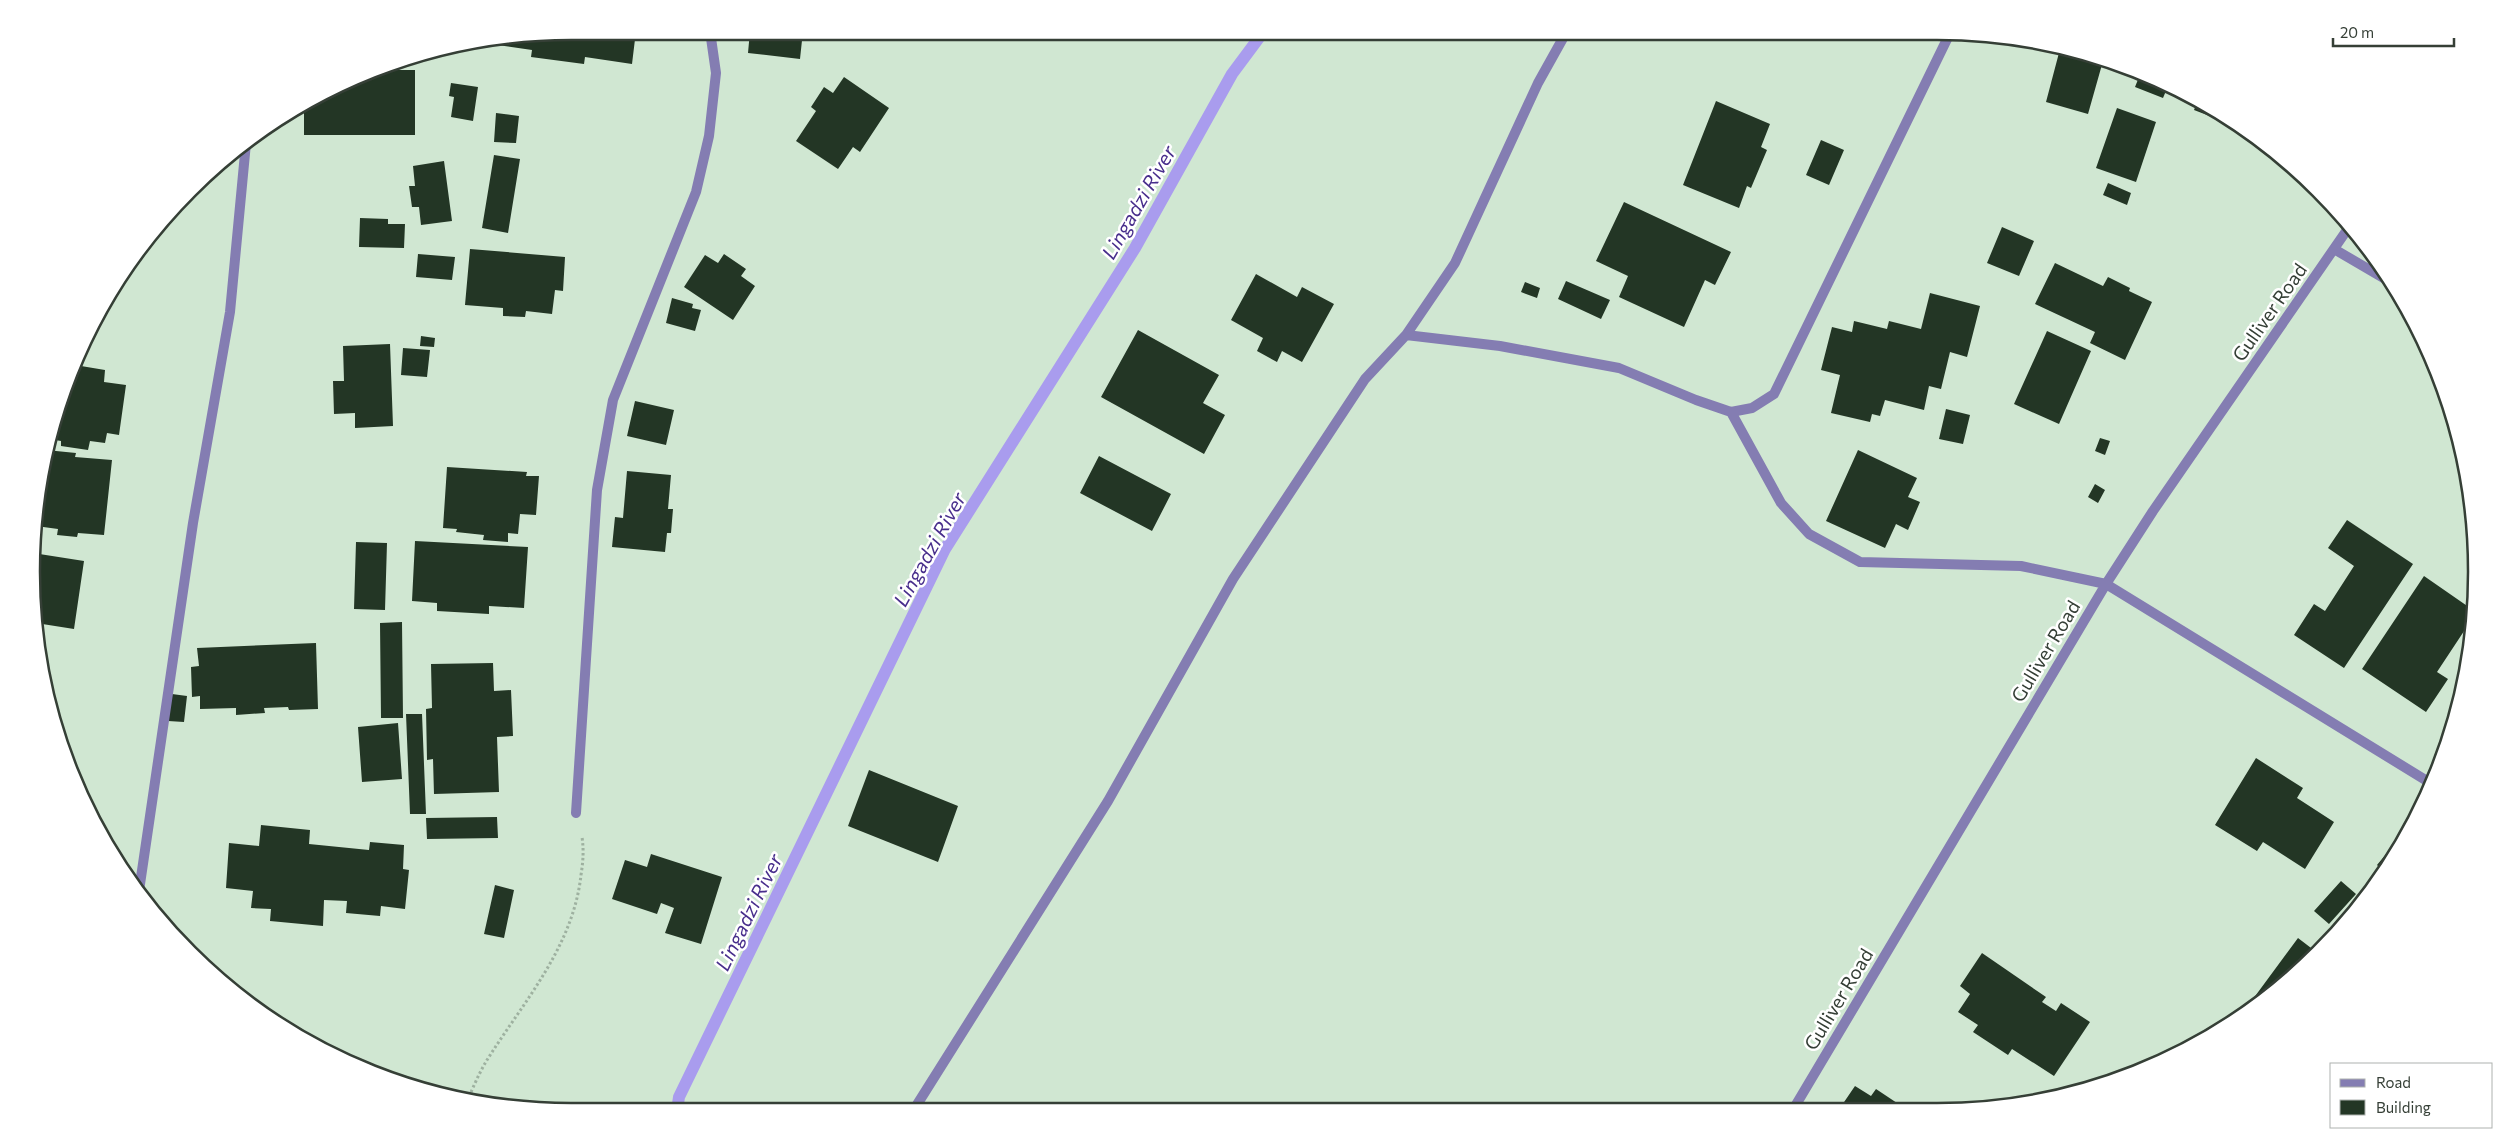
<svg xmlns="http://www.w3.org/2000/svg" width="2508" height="1143" font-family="Commissioner,sans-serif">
  <rect width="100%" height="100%" fill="#d0e7d2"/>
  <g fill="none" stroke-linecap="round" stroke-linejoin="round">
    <!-- stream -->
    <path stroke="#a99cee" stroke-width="12" d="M677,1111L679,1097L945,549L1135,248L1232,74L1264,31"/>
  </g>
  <!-- building -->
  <path fill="#233625" d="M572,31H636L632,64L585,57L584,64L531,57L532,50L490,44L491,39Z
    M750,31H803L800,59L748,53Z
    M1873,31H1890L1887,38Z
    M2060,49L2103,61L2088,114L2046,102Z
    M375,70H415V135H304V102Z
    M2141,72L2168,86L2163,98L2135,87Z
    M844,77L889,108L860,152L853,147L838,169L796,141L816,111L811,107L824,87L833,93Z
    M451,83L478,87L473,121L451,117L454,97L449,96Z
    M2176,90L2236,122L2246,130L2194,110L2196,105L2173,96Z
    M1716,101L1770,124L1761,147L1767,150L1751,188L1747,186L1739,208L1683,185Z
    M2117,108L2156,122L2136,182L2096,168Z
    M496,113L519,116L516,143L494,142Z
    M1821,140L1844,150L1829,185L1806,175Z
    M494,155L520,159L508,233L482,228Z
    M444,161L452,221L421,225L419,207H412L409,186H415L413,166Z
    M2108,183L2131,193L2127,205L2103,195Z
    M1624,202L1731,252L1715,285L1705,280L1684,327L1619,297L1628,276L1596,261Z
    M360,218L388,219V224H405L404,248L359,247Z
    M2002,227L2034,241L2019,276L1987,263Z
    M470,249L565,257L563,291L555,290L552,314L526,311L525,317L503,316V308L465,305Z
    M418,254L455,257L452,280L416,277Z
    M724,254L746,269L741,276L755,286L733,320L684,287L705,255L718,263Z
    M2055,263L2103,286L2108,277L2130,288L2129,291L2152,302L2125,360L2090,343L2095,332L2035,304Z
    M1256,274L1297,297L1302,287L1334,304L1302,362L1282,351L1277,362L1257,351L1263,338L1231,320Z
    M1566,281L1610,300L1601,319L1558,299Z
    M1525,282L1540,288L1537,298L1521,292Z
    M1930,293L1980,306L1967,357L1950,352L1941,389L1929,386L1924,410L1885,400L1880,416L1872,414L1870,422L1831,413L1840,375L1821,370L1832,327L1852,332L1854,321L1887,329L1889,321L1921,329Z
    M672,298L693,304L692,308L701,310L695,331L666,323Z
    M1138,330L1219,375L1203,403L1225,415L1204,454L1101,397Z
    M2047,331L2091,351L2059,424L2014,404Z
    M421,336L435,338L434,347L420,346Z
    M390,344L393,426L355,428V413L334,414L333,381H344L343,346Z
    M403,348L430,350L427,377L401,375Z
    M75,365L105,370L104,382L126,385L119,435L107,433L105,443L90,441L88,450L61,446V441L49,439L60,398Z
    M635,401L674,410L666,445L627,436Z
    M1946,409L1970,415L1963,444L1939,439Z
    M2100,438L2110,441L2105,455L2095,451Z
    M46,450L76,453L75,457L112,460L104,535L78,533L77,537L57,535L58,529L36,526L42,466Z
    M1858,450L1917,478L1908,497L1920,502L1908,530L1896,524L1885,548L1826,521Z
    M1099,456L1171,494L1152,531L1080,493Z
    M447,467L527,472L526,476H539L536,515L520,514L518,534L508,533V542L483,540L484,535L456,532L457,529L443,528Z
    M627,471L671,475L668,509H673L671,533H667L665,552L612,547L615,517L623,518Z
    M2095,484L2105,490L2098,503L2088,497Z
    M2347,520L2413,564L2344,668L2294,635L2314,604L2325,611L2354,566L2328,548Z
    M415,541L528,547L524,608L489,606V614L437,611V603L412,601Z
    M356,542L387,543L385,610L354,609Z
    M33,553L84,561L74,629L36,623L31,571Z
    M2424,576L2473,610L2472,619L2437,672L2448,679L2426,712L2362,669Z
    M402,622L403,718H381L380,623Z
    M316,643L318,709L289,710L288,707L264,708L265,713L236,715V708L200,709V696L192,697L191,667L199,666L197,648Z
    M493,663L494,691L511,690L513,736L497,737L499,792L434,794L433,759L427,760L426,709L432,708L431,664Z
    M172,694L187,696L184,722L168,721Z
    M406,714H422L426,814H410Z
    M398,723L402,779L362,782L358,727Z
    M2256,758L2303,788L2297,798L2334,822L2305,869L2263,842L2257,851L2215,825Z
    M869,770L958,806L938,862L848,826Z
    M497,817L498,838L427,839L426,818Z
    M261,825L310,830L309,844L369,850L370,842L404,845L403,869L409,870L405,909L381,906L380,916L346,913L347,901L324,900L323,926L270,921L271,909L251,908L253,891L226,888L229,843L259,846Z
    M2401,836L2402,837L2382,870L2377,865Z
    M651,854L722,877L701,944L665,933L674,908L661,903L657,914L612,899L625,860L647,867Z
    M2341,881L2356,894L2329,924L2314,911Z
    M495,885L514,890L504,938L484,934Z
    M2298,938L2315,951L2259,1004L2253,999Z
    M1982,953L2046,997L2042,1002L2056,1011L2061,1003L2090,1022L2054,1076L2012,1049L2008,1055L1973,1032L1978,1025L1958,1012L1970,994L1960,986Z
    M1855,1086L1871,1096L1876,1089L1903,1107L1840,1108Z"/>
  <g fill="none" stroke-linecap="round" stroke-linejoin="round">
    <!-- path -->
    <path stroke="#9eb1a0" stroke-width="3" stroke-dasharray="2.5 2.5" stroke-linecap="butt" d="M467,1101C473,1088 479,1073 487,1060C524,1001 573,947 581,875C583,862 584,851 582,837"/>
    <!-- street -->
    <path stroke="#847db2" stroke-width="10" d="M2334,249L2392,283
      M1406,335L1455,263L1538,83L1567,31
      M1731,412L1781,503L1809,534L1860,562L2021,566L2106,584L2432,784
      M576,813L597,490L613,400L696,192L709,136L716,73L710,31
      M139,891L193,523L230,312L246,143
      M1794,1108L2106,584L2153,511L2349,227
      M913,1111L1108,801L1233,579L1365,379L1406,335L1500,346L1619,368L1696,400L1731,412L1752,408L1774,394L1950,33"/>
  </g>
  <g text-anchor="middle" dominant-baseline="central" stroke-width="5" stroke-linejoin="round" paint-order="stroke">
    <!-- street labels -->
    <g font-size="19" fill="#353f36" stroke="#fff">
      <text transform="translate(2269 312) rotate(-55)">Gulliver Road</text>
      <text transform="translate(2045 651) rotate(-59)">Gulliver Road</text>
      <text transform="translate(1838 999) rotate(-59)">Gulliver Road</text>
    </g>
    <!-- water labels -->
    <g font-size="20" font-style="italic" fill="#482e8c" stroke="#fff">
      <text transform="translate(1138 202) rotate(-60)">Lingadzi River</text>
      <text transform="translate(929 549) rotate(-61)">Lingadzi River</text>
      <text transform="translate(748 912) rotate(-64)">Lingadzi River</text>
    </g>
  </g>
  <!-- crop -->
  <path d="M0 0H2508V1143H0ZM571 40H1937A531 531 0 0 1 2468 571V572A531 531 0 0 1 1937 1103H571A531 531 0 0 1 40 572V571A531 531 0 0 1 571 40Z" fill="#fff" fill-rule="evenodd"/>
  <path fill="none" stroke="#353f36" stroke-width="2.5" d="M571 40H1937A531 531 0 0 1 2468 571V572A531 531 0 0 1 1937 1103H571A531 531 0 0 1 40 572V571A531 531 0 0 1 571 40Z"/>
  <!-- legend -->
  <rect x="2330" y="1063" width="162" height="65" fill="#ffffff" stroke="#aeb2af"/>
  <rect x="2340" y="1079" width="25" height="8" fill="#847db2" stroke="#aeb2af"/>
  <text x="2376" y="1088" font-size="15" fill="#353f36">Road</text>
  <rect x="2340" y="1100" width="25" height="15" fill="#233625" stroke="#aeb2af"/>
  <text x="2376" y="1113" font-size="15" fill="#353f36">Building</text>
  <!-- scale -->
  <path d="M2333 38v8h121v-8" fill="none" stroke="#353f36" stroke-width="2.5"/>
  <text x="2340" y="38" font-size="15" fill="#353f36" stroke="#ffffff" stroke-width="4" paint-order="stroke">20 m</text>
</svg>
